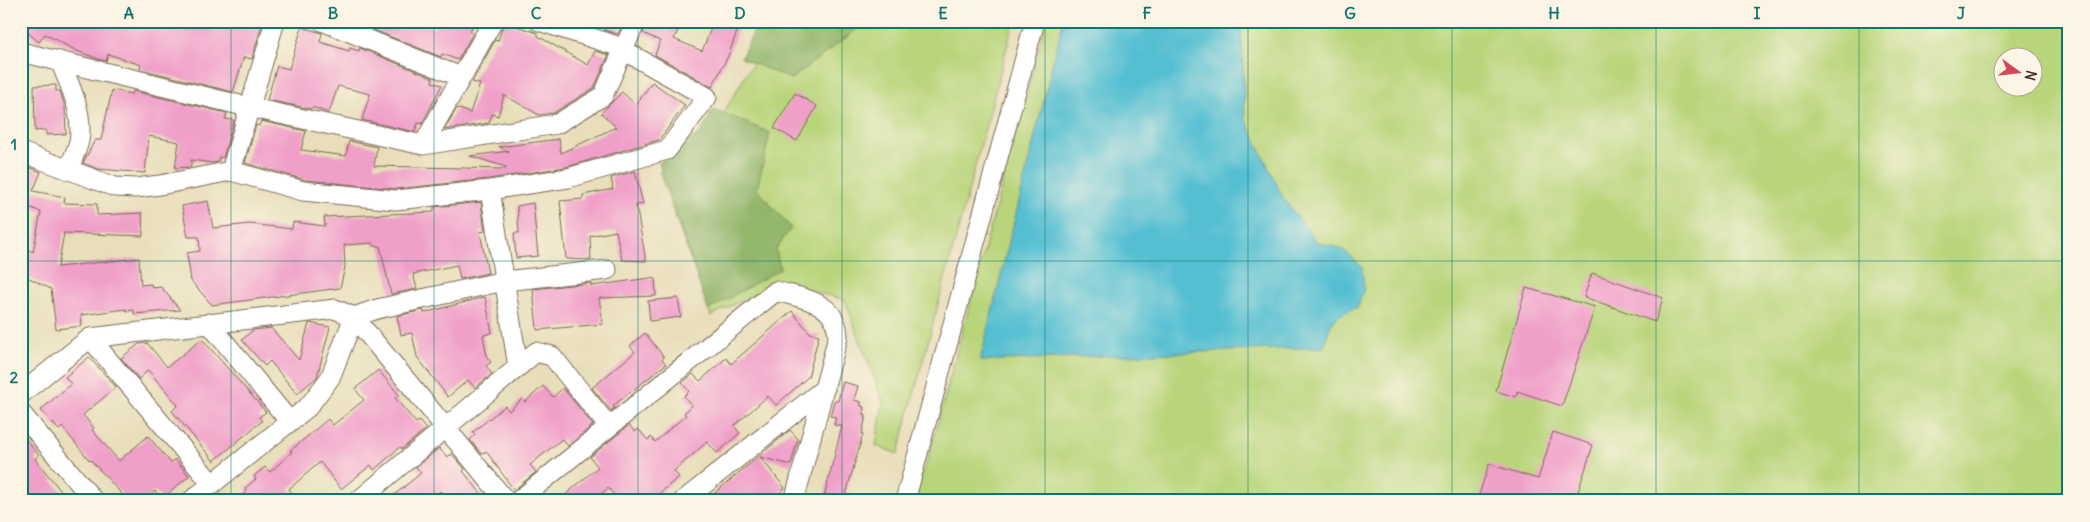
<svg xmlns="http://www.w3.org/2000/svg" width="2090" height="522" font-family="Delius,sans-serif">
  <rect width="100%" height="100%" fill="#fcf5e5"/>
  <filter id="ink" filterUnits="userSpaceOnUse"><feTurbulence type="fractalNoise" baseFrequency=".02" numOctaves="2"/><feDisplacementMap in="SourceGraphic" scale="10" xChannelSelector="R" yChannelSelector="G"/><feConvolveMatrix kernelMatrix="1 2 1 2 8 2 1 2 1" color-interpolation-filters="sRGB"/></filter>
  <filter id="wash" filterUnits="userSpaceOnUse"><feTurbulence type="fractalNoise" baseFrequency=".0096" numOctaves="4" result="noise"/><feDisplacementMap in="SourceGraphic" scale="20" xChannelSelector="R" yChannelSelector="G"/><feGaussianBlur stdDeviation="1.12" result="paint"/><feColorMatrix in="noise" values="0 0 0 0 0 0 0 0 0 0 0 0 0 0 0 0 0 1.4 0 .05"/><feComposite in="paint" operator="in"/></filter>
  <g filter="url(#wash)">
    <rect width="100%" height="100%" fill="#e8deba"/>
    <!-- green -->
    <path fill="#b9d57b" stroke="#7a804c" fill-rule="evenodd" d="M778,21H1014L898,454L876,446L883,402L845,300L778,282L711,316L659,172L709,137Z
      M1046,21H2069V501H914L931,448ZM2002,58H2032V88H2002Z"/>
    <!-- forest -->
    <path fill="#92b66b" stroke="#667044" d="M759,21H868L791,79L741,58Z
      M714,109L770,133L757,189L791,228L776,249L780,269L708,310L659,163L701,132Z"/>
    <!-- water -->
    <path fill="#55bfd2" stroke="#487478" d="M1063,21H1241L1245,118L1283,198L1317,242L1342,249L1362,267L1364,288L1358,307C1332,317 1331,321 1324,347L980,361Z"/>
    <g id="blocks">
      <!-- building -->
      <path fill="#f09fc9" d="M21,21H229L244,26L245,21H263L252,59L244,57L233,92L140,69L141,65L108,54L106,61L101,60L75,50L45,34L39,42L21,27Z
        M372,21H416L434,28L437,21H474L470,32L473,33L458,60L442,54L441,57L369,28Z
        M609,21H624L618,34L604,30Z
        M647,21H682L674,39L702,51L714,21H741L728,56L712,87L655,55L660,41L643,33Z
        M504,22L538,33V36L588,65L595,51L609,55L594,88L553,113L539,115L504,95L498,116L492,114L489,123L444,130L457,108L470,113L480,84L472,82L495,40L498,41Z
        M302,27L322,33L320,42L349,51L350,48L359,51L360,48L433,78L432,82L442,85L422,124L418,123L415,132L362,120L370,94L338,86L329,113L312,107L311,109L267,100L277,66L289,69Z
        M652,82L685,105L659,140L566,167L489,179L396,189L305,180L245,163L256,125L259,126L261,121L306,131L301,150L346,156L349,141L377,147L374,166L506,169V167L470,156L509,151L499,147L559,139L561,153L616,127L601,113L622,92L636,105Z
        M56,85V91H60L65,107L66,134L46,135V130L35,131L34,86Z
        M112,90L132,94L133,91L227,113L225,119L234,120L223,158L219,157L218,162L212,163L191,160V167L175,168L179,142L149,136L145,173L98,169L83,163L95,140H101Z
        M795,93L817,106L797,141L774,128Z
        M21,164L41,172L33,191L65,197L64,203L97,204V215L142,213L143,236L64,233L58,267L139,258L141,285L151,284L152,288L161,287L180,310L134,314V310L126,311V309L81,315L82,326L56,329L51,289L21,274V246L33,252L41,212L27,206L21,219Z
        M635,171L643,204L636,205L646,261L622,260L616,231L590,236L591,260L566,259L560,201L583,199V195L613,189L611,178Z
        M208,201L213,228L250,224L292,229L293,222L325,226L324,217L434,212V207L481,202L485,231L480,232L488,273L460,279L457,265L413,274L417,289L391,294L380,246H373V243L344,245L345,267L340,288L212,305L191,281L187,253L200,251L199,237H188L182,206Z
        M533,203L538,256L516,258L514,233H519L517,206Z
        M1592,273L1663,298L1655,322L1584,297Z
        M650,278L655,279L656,296L599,298L603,324L537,330L533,289L591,283V286Z
        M1526,288L1595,307L1562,406L1517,391L1516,397L1496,391Z
        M485,297L492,333L483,335L487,357L491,362L486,366L492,374L475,388L468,380L448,397L417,357L412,333L401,335L397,316L423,310L424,313Z
        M678,298L681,317L650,321L648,301Z
        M792,311L810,333L819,335L808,377L776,405L768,396L734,426L740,433L717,453L707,442L674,471L679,477L650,501H620L608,488L593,501H558L598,467L590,457L629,425L635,432L638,429L648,440L651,437L655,442L686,415L684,413L692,406L684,396L689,391L682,383L693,374L700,381L726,358L731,364Z
        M309,323L330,327L317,377L297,394L270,361L265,366L242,340L253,330L271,328L299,360Z
        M645,333L664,357L662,359L666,364L613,406L615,408L611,411L592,388L635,352L630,346Z
        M202,339L266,412L259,417L262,421L214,461L172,411L178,405L148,370L139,379L121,358L139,344L147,343L167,367Z
        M89,357L116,387L83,415L94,428L92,430L119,461L148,436L171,463L175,459L189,476L162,499L155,491L144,501H128L91,460L90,461L62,427L59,430L41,410L71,384L65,377Z
        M378,370L399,395L395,398L416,423L419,421L426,429L402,449L400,447L374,470L371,465L341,489L320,462L289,489L298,501H236L247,491L245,488L256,479L254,476L265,467L270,472L292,452L290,451L328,419L333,425L364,400L355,389Z
        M843,382L858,386L854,400L861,402V406L864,407L863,414L866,415L862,434H863L844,501H823L842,426L834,425L836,417L830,416L834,401H838Z
        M543,386L553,397L563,388L593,425L568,446L562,439L530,465L536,472L514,490L486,451L482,454L470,440L475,435L473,432L505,406L509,411L522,399L525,402Z
        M790,430L798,439L791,465L760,457L785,488L770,501H705Z
        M1553,432L1593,445L1575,501H1495L1479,495L1489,464L1538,479Z
        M21,433L39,455L35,459L69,501H21Z
        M439,448L447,457L452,454L465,469L463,471L487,501H448L440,491L428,501H387L421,473L416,467Z"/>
    </g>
  </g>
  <g filter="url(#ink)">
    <use href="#blocks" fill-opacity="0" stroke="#786955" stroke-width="1"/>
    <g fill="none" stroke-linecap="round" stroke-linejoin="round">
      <defs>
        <path id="minor" d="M322,21L461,77
          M21,52L248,107L423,145L557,124L603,96L636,21
          M60,61C70,86 84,113 79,141C77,150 72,161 68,170
          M423,145L493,21
          M21,152L115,187L136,188L160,185L231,171L303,191L396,200L490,190L568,178L667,150L707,97L614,45L539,21
          M231,171L275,21
          M490,190L518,367
          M209,323L290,422
          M90,338L212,484
          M21,394L90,338L335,309L354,317L506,501
          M21,413L94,501
          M191,501L308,407L330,378L354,317L377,309L504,281L607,270
          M358,501L536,352L552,356L609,427
          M518,501L776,291C804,299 837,301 838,337L794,501
          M683,501L825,388
          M905,501L1035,21"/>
      </defs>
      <!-- minor casing -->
      <use href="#minor" stroke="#786955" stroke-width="21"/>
      <!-- minor -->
      <use href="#minor" stroke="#fff" stroke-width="19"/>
    </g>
  </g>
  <!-- grid -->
  <path fill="none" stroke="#0f766e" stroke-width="1" stroke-opacity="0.55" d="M231,21V501M434,21V501M638,21V501M842,21V501M1045,21V501M1248,21V501M1452,21V501M1656,21V501M1859,21V501M21,261H2069"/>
  <!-- margin -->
  <rect width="2090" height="522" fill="none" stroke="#fcf5e5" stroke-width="55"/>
  <!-- north arrow -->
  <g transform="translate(2018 72) rotate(105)"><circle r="24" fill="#fcf5e5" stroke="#afa495"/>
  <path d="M0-4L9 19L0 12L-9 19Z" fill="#d1495b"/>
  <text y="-8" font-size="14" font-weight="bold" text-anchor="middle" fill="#3b2a1e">N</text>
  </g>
  <rect x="28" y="28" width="2034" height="466" fill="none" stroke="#0f766e" stroke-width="2"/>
  <g font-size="16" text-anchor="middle" font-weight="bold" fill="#0f766e">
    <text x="129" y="19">A</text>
    <text x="333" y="19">B</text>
    <text x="536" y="19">C</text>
    <text x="740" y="19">D</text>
    <text x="943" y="19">E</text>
    <text x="1147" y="19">F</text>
    <text x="1350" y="19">G</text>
    <text x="1554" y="19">H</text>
    <text x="1757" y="19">I</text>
    <text x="1961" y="19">J</text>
    <text x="14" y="150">1</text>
    <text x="14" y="383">2</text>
  </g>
</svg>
